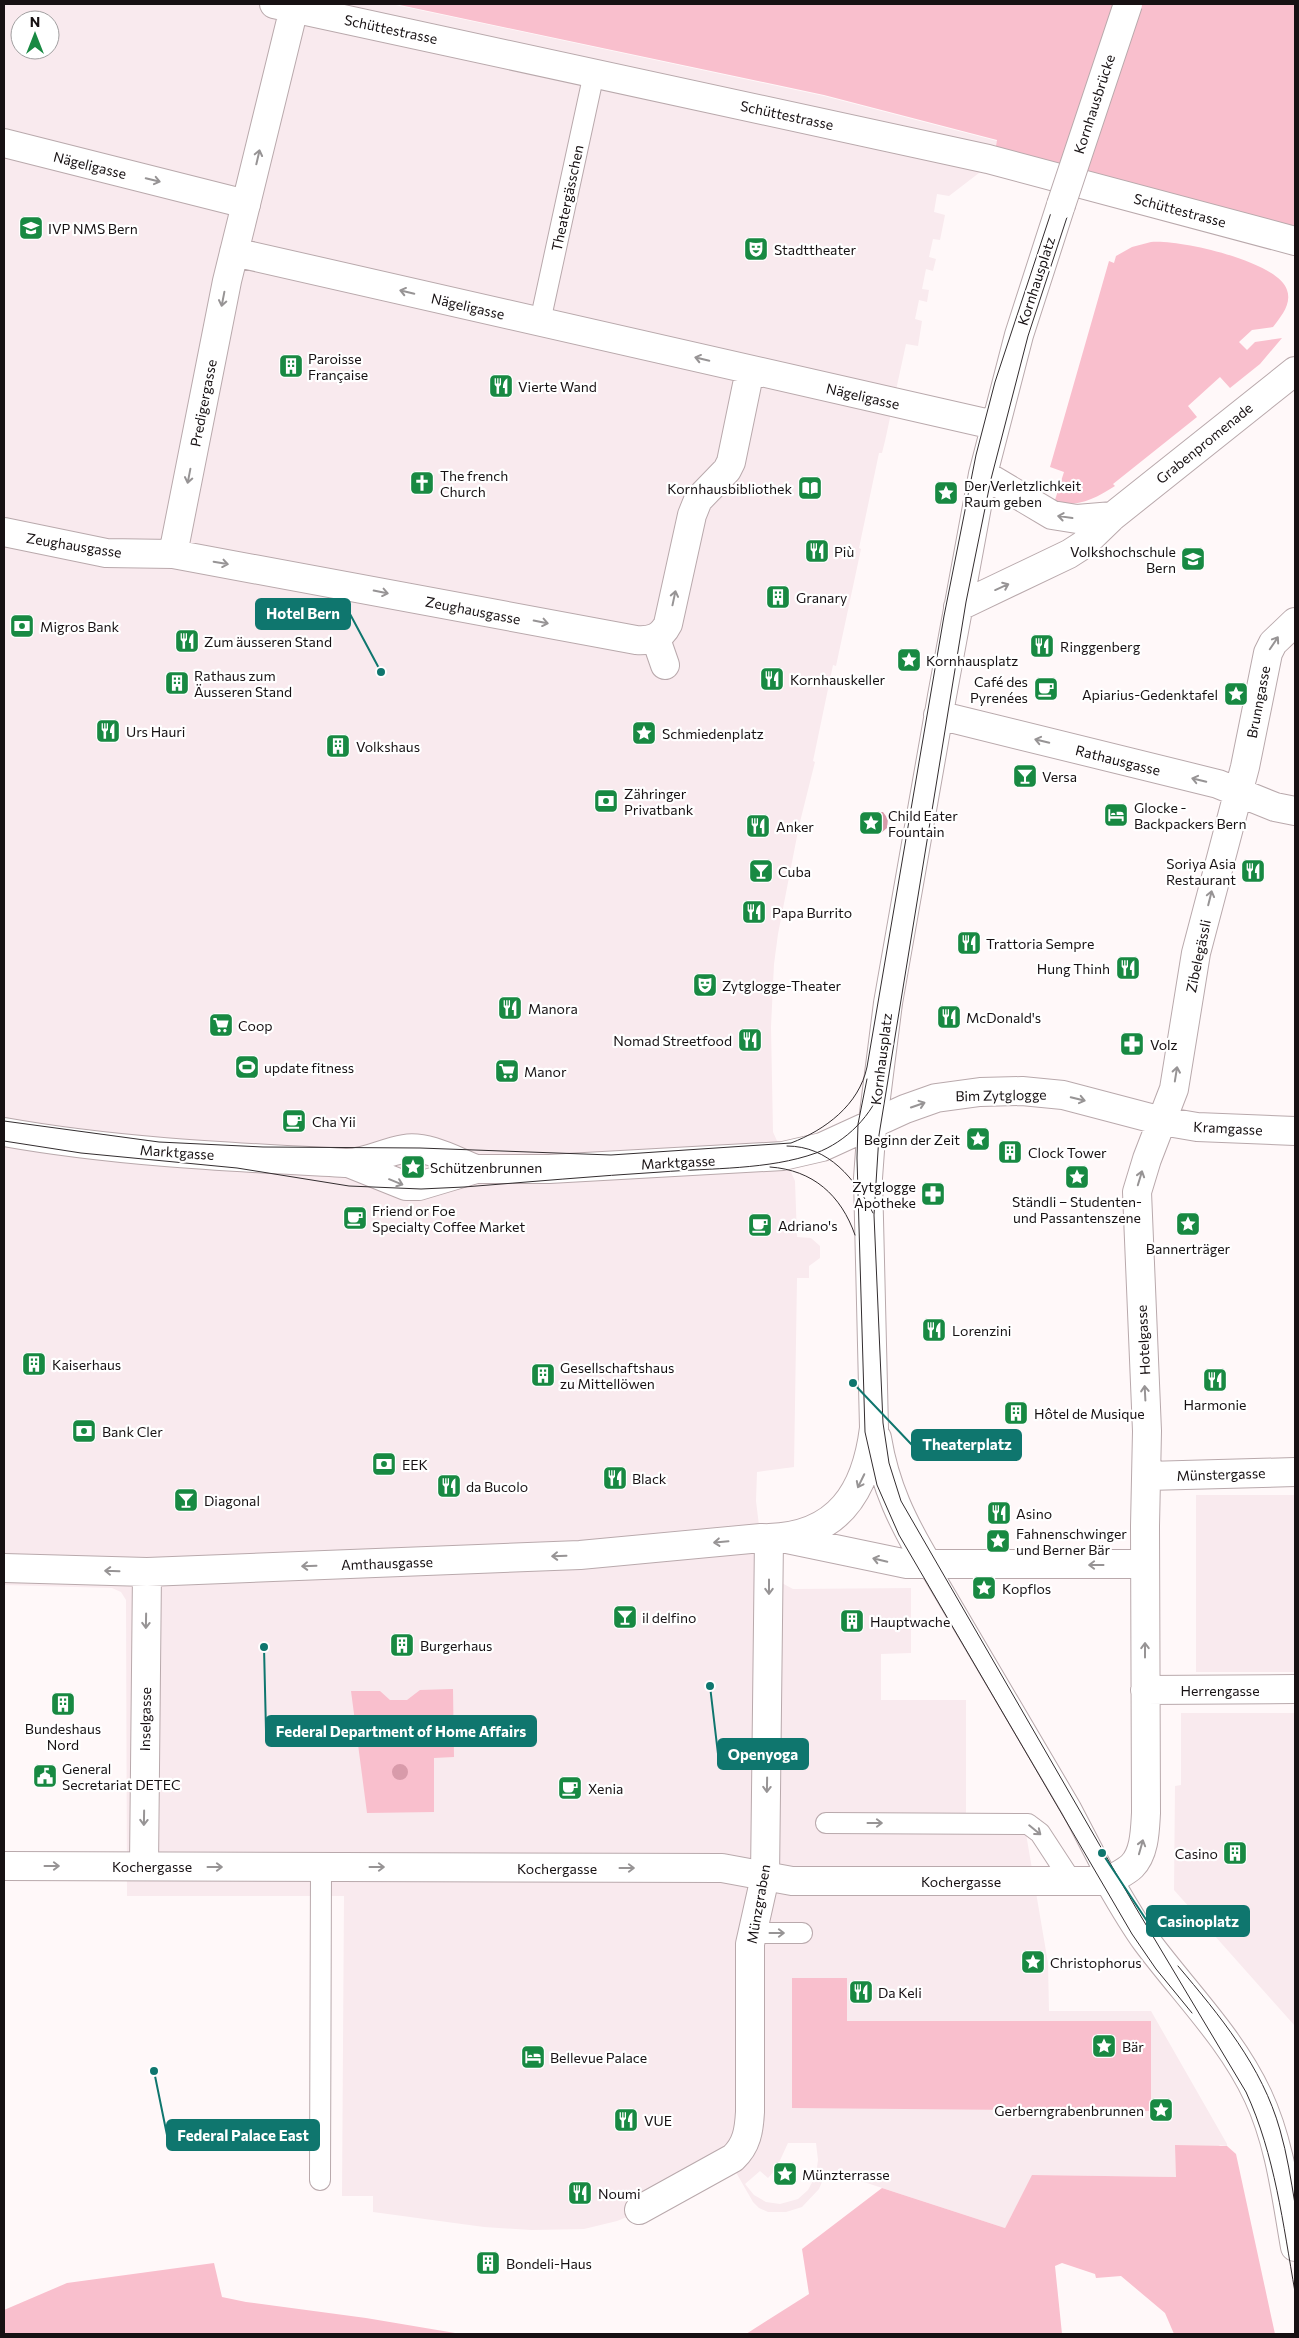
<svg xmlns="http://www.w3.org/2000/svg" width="1299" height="2338" font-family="Commissioner,sans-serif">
  <rect width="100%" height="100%" fill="#fff8f9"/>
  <!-- built -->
  <path fill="#f9eaee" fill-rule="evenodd" d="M4,4H391L824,96L997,141L992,163L949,196L937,194L934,212L945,215L940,240L933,239L929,257L936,259L933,271L926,269L922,289L929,290L927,302L919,300L915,319L922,321L918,346L906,344L885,441L882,453H879L859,548L861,549L836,666L833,665L813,761L815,762L799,826L778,934L774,964L771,1027L773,1132L795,1181L797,1237L811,1238L820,1246V1258L809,1266V1278H797L794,1467L757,1472L756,1501L765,1574L793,1589L911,1588V1653L881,1654V1700H966V1815L1023,1816L1048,1963L1049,2011H1151L1227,2144V2146L1220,2145L1176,2177L1033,2175L1005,2228L827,2170L819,2189L802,2207L786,2212H768L759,2208L753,2202L730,2162L632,2215L617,2221L584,2229L532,2230L484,2227L373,2212V2196H342L344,1896H127L126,1600L121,1592L112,1588L4,1585ZM20,20H50V50H20ZM846,1978L847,2021H1150L792,2108ZM788,2143H816L818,2160L816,2175L808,2190L798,2199L780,2204L766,2202L754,2195L745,2184L760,2171L768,2178L776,2169Z
    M1196,1495H1295V1672H1196Z
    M1181,1713H1295V2026L1174,1890L1175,1786L1181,1785Z"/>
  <!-- green -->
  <path fill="#f9bfcd" d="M395,4H1295V234L994,157L997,140L824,95Z
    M1151,242C1178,239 1278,261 1287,290C1292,304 1281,316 1273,327L1252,330L1239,342L1247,350L1255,342L1282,338L1260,364L1230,388L1220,377L1188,406L1197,417L1113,484L1115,486C1095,499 1078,507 1054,503L1064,472L1050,467L1109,261L1114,263L1116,256L1132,247Z
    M453,1689L454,1757L434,1758V1812L367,1813L351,1691H380L390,1700H407L420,1690Z
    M792,1978H847V2021H1151V2111L792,2108Z
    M1175,2145L1227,2146L1236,2154L1275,2334H1174L1165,2313L1121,2276L1096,2278L1095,2274L1062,2263L1055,2266L1062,2334H746L809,2294L802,2249L882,2188L1005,2228L1032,2175L1176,2177Z
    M214,2263L222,2297L246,2302L366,2318L461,2334H4V2310L67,2283Z"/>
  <!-- water -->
  <path fill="#d89baa" d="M873,812H883L888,819L887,828L881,833H871L866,826L867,816Z
    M392 1772a8 8 0 1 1 16 0a8 8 0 1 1-16 0Z"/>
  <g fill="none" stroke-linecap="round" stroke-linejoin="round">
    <defs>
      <path id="service" d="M540,322L594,73
        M928,1565L1071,1808L1109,1881
        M826,1823L1028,1824L1040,1833L1072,1882
        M752,1933H802
        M320,2180L321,1867"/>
      <path id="pedestrian" d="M656,639L665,665"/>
      <path id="minor" d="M234,252L994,425
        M983,474L1052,515L1077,519L1113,516
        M4,532L106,553L173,554L636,640C651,641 661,638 668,624L692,515L698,500L727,470L731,462L750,370
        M173,554L227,281L246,204
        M958,607L1069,554L1083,545L1113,516L1295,371
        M938,715L1218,784L1275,807L1295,811
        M4,1132C116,1152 231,1157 345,1163C365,1164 384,1152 404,1149C428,1145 455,1161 476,1169
        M351,1164L406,1186H419L476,1169H549L783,1156L822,1147L905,1109L936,1098L980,1092L1022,1091L1063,1095L1162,1121L1197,1127L1295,1131
        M877,1438C885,1487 903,1523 928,1565
        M1147,1476L1295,1472
        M769,1538C838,1536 866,1492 874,1428L868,1178L871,1137L888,1003L942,696L983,474L1019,335L1061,205
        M4,1568L147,1572L580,1555L761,1538L787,1539L907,1564H1145
        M1145,1690L1295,1689
        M144,1866L147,1572
        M1109,1881C1116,1876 1126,1872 1132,1866C1145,1853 1145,1829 1146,1813L1145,1526L1147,1431L1137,1192L1147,1159L1174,1089L1196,953L1245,767L1268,653L1273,643L1295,622
        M639,2210L733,2158C747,2145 749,2130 750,2112V1944L765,1877L769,1538"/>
      <path id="tertiary" d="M274,4L988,159L1295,241
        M4,143L246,204L294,8
        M4,1866L722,1868L792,1881H1109C1121,1902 1133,1923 1147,1942C1185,1993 1231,2038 1258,2096C1280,2143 1286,2196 1295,2247"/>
    </defs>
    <!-- service casing -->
    <use href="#service" stroke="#b9a9ac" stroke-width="22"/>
    <!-- pedestrian casing -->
    <use href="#pedestrian" stroke="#b9a9ac" stroke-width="30"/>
    <!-- minor casing -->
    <use href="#minor" stroke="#b9a9ac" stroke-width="30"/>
    <!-- tertiary casing -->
    <use href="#tertiary" stroke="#b9a9ac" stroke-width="30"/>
    <!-- service -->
    <use href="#service" stroke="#fff" stroke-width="20"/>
    <!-- pedestrian -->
    <use href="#pedestrian" stroke="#fff" stroke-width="28"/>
    <!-- minor -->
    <use href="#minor" stroke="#fff" stroke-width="28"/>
    <!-- tertiary -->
    <use href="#tertiary" stroke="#fff" stroke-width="28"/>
    <!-- tram -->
    <path stroke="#332d2f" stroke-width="1" d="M1137,4L1028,336L991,479L966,602L879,1135L874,1215L883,1423L889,1463L901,1501L1136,1908L1246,2092C1275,2155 1283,2224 1295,2292
      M867,1079L858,1124L857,1158L865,1432L877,1485L899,1535L1132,1934L1156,1969L1192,2013
      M4,1121L159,1142L263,1147L420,1148L611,1155L791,1143C825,1130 859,1105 867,1067L944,616L976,455L995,382L1120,4
      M4,1141L81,1153L237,1168L349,1186L421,1189L464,1187C529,1182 595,1176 661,1172C710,1168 769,1170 816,1153C846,1142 873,1115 883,1084
      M787,1146C829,1146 855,1179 873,1213
      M770,1167C813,1170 841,1195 855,1235
      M1178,1966C1220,2016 1262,2066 1280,2130C1287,2154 1291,2180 1295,2204"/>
    <defs>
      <path id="minor-bridge" d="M1061,205L1128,4"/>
    </defs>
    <!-- minor-bridge casing -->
    <use href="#minor-bridge" stroke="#b9a9ac" stroke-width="30" stroke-linecap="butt"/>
    <!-- minor-bridge -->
    <use href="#minor-bridge" stroke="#fff" stroke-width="28"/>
  </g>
  <!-- one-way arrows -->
  <defs><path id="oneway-shaft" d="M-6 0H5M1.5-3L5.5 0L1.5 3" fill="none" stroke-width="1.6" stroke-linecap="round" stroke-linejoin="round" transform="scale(1.25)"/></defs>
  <g stroke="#979495">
    <use href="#oneway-shaft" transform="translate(258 157) rotate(-77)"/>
    <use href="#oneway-shaft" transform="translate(153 180) rotate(14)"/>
    <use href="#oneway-shaft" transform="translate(407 292) rotate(-167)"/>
    <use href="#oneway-shaft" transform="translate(223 299) rotate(101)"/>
    <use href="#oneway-shaft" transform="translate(702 359) rotate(-167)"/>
    <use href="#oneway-shaft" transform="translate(189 476) rotate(101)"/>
    <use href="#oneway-shaft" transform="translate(1065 517) rotate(-172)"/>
    <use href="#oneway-shaft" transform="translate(221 563) rotate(10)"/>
    <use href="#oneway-shaft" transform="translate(1002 587) rotate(-24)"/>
    <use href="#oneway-shaft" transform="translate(381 592) rotate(11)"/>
    <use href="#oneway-shaft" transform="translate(674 598) rotate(-78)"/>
    <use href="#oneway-shaft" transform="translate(541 622) rotate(11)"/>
    <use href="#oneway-shaft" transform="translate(1274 643) rotate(-56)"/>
    <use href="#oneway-shaft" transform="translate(1042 741) rotate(-166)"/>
    <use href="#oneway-shaft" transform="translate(1199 780) rotate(-166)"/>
    <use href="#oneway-shaft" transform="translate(1210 898) rotate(-76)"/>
    <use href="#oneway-shaft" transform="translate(1176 1074) rotate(-81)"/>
    <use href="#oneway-shaft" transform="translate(1078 1099) rotate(14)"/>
    <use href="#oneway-shaft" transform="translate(918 1105) rotate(-19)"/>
    <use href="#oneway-shaft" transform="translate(1140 1178) rotate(-73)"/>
    <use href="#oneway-shaft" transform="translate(396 1182) rotate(22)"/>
    <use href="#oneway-shaft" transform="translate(1145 1393) rotate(-93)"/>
    <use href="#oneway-shaft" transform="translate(861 1481) rotate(116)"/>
    <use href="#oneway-shaft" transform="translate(721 1542) rotate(175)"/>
    <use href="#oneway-shaft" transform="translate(559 1556) rotate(178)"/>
    <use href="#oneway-shaft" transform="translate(880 1560) rotate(-167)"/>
    <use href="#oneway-shaft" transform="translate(1096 1565) rotate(180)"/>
    <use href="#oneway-shaft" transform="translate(309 1566) rotate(178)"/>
    <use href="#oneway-shaft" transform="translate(112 1571) rotate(-178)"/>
    <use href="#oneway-shaft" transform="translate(769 1587) rotate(90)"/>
    <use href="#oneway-shaft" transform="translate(146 1621) rotate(91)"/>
    <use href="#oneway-shaft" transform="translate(1145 1650) rotate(-90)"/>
    <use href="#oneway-shaft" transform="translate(767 1785) rotate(91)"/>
    <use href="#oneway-shaft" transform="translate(144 1818) rotate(91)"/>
    <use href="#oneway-shaft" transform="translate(875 1823)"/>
    <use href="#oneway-shaft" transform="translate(1035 1830) rotate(39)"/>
    <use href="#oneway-shaft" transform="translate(1141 1847) rotate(-74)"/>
    <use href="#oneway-shaft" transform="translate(52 1866)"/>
    <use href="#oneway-shaft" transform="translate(215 1867)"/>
    <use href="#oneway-shaft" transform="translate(377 1867)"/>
    <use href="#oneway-shaft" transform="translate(627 1868)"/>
    <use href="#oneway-shaft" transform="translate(777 1933)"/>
  </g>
  <!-- icons -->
  <defs>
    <symbol id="school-square" viewBox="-11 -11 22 22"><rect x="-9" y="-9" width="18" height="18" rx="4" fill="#188942" stroke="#fff"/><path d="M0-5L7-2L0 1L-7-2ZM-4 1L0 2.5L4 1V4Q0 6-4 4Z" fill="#fff"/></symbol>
    <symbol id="theatre-square" viewBox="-11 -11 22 22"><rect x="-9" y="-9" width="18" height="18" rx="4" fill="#188942" stroke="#fff"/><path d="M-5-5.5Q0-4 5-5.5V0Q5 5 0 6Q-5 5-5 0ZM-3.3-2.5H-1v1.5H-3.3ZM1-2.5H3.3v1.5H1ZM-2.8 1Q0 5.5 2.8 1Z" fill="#fff"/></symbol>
    <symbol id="building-square" viewBox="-11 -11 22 22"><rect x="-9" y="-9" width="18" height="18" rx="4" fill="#188942" stroke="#fff"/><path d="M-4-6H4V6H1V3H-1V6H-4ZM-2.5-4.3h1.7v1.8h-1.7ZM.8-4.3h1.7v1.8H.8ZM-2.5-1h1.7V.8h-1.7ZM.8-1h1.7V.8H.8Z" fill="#fff"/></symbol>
    <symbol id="restaurant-square" viewBox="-11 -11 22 22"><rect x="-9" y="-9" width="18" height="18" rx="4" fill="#188942" stroke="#fff"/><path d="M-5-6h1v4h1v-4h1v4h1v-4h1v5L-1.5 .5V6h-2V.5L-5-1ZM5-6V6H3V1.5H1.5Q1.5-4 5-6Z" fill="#fff"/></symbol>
    <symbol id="church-square" viewBox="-11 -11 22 22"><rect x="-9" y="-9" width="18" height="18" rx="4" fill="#188942" stroke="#fff"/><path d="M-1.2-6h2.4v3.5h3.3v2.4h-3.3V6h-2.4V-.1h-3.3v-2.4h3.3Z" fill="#fff"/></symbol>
    <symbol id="library-square" viewBox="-11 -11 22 22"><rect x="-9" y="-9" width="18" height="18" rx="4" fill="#188942" stroke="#fff"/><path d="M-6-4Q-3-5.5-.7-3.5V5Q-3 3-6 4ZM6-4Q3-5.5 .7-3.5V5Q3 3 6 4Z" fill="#fff"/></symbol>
    <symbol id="sight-square" viewBox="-11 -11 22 22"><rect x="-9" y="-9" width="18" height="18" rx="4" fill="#188942" stroke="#fff"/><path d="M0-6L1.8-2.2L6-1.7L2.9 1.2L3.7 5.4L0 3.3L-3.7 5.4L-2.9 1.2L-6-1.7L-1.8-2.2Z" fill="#fff"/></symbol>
    <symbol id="bank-square" viewBox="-11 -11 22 22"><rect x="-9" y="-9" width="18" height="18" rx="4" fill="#188942" stroke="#fff"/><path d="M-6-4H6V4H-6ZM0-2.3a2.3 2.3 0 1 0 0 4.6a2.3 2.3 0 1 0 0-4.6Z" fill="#fff"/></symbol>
    <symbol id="cafe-square" viewBox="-11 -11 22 22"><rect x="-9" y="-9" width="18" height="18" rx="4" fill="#188942" stroke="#fff"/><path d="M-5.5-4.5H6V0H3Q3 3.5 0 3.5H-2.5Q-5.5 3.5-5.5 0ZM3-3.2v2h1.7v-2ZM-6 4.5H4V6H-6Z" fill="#fff"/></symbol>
    <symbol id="bar-square" viewBox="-11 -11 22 22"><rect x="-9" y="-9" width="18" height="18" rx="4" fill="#188942" stroke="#fff"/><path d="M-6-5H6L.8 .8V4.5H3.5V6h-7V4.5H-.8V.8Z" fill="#fff"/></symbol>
    <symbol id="hotel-square" viewBox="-11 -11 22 22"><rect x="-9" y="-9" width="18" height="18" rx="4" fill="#188942" stroke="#fff"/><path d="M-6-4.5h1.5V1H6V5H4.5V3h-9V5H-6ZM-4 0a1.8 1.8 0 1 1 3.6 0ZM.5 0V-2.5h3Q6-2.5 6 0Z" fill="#fff"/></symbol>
    <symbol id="supermarket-square" viewBox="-11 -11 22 22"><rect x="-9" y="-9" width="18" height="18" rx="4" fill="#188942" stroke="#fff"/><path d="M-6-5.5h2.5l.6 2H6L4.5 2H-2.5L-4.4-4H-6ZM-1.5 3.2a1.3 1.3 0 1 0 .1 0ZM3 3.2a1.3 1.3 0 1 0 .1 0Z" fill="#fff"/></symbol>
    <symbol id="pharmacy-square" viewBox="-11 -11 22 22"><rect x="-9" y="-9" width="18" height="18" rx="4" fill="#188942" stroke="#fff"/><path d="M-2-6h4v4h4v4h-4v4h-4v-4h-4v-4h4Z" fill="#fff"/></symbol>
    <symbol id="stadium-square" viewBox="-11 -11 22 22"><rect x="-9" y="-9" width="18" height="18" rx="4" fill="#188942" stroke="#fff"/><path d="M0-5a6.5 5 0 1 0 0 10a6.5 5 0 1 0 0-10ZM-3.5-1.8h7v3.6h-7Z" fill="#fff"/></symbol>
    <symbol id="civic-square" viewBox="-11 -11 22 22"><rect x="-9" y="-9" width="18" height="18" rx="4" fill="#188942" stroke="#fff"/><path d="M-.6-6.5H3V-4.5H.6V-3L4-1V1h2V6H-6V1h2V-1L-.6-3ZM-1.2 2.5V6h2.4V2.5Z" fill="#fff"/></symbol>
  </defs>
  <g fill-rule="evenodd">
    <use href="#school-square" x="17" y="214" width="28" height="28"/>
    <use href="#theatre-square" x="742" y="235" width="28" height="28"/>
    <use href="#building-square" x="277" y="352" width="28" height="28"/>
    <use href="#restaurant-square" x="487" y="372" width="28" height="28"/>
    <use href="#church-square" x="408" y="469" width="28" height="28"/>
    <use href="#library-square" x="796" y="474" width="28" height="28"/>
    <use href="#sight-square" x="932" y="479" width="28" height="28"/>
    <use href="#restaurant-square" x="803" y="537" width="28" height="28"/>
    <use href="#school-square" x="1179" y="545" width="28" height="28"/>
    <use href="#building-square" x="764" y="583" width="28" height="28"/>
    <use href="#bank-square" x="8" y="612" width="28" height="28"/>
    <use href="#restaurant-square" x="173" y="627" width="28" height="28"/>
    <use href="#restaurant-square" x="1028" y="632" width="28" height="28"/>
    <use href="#sight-square" x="895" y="646" width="28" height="28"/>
    <use href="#restaurant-square" x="758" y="665" width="28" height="28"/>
    <use href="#building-square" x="163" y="669" width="28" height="28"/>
    <use href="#cafe-square" x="1032" y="675" width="28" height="28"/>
    <use href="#sight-square" x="1222" y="680" width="28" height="28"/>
    <use href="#restaurant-square" x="94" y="717" width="28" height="28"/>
    <use href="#sight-square" x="630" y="719" width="28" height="28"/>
    <use href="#building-square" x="324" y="732" width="28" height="28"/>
    <use href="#bar-square" x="1011" y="762" width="28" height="28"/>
    <use href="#bank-square" x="592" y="787" width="28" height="28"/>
    <use href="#hotel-square" x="1102" y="801" width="28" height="28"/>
    <use href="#sight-square" x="857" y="809" width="28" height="28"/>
    <use href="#restaurant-square" x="744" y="812" width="28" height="28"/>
    <use href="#bar-square" x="747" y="857" width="28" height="28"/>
    <use href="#restaurant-square" x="1239" y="857" width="28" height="28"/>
    <use href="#restaurant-square" x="740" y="898" width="28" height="28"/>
    <use href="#restaurant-square" x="955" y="929" width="28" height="28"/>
    <use href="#restaurant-square" x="1114" y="954" width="28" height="28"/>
    <use href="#theatre-square" x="691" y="971" width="28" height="28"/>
    <use href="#restaurant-square" x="496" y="994" width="28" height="28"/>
    <use href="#restaurant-square" x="935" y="1003" width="28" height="28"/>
    <use href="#supermarket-square" x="207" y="1011" width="28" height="28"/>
    <use href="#restaurant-square" x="736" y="1026" width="28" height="28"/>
    <use href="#pharmacy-square" x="1118" y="1030" width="28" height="28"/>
    <use href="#stadium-square" x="233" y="1053" width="28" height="28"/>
    <use href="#supermarket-square" x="493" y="1057" width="28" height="28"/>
    <use href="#cafe-square" x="280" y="1107" width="28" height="28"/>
    <use href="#sight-square" x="964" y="1125" width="28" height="28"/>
    <use href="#building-square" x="996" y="1138" width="28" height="28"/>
    <use href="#sight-square" x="399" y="1153" width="28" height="28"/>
    <use href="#sight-square" x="1063" y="1163" width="28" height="28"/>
    <use href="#pharmacy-square" x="919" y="1180" width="28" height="28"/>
    <use href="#cafe-square" x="341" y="1204" width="28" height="28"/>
    <use href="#sight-square" x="1174" y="1210" width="28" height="28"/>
    <use href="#cafe-square" x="746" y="1211" width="28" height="28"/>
    <use href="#restaurant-square" x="920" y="1316" width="28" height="28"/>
    <use href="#building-square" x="20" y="1350" width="28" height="28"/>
    <use href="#building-square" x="529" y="1361" width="28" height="28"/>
    <use href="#restaurant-square" x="1201" y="1366" width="28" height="28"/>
    <use href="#building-square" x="1002" y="1399" width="28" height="28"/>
    <use href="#bank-square" x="70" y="1417" width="28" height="28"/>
    <use href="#bank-square" x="370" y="1450" width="28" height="28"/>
    <use href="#restaurant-square" x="601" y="1464" width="28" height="28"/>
    <use href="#restaurant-square" x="435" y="1472" width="28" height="28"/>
    <use href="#bar-square" x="172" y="1486" width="28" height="28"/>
    <use href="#restaurant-square" x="985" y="1499" width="28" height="28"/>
    <use href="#sight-square" x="984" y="1527" width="28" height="28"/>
    <use href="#sight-square" x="970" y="1574" width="28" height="28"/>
    <use href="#bar-square" x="611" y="1603" width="28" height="28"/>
    <use href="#building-square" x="838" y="1607" width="28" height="28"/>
    <use href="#building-square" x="388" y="1631" width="28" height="28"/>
    <use href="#building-square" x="49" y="1690" width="28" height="28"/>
    <use href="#civic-square" x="31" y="1762" width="28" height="28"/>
    <use href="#cafe-square" x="556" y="1774" width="28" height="28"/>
    <use href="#building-square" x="1221" y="1839" width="28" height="28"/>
    <use href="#sight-square" x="1019" y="1948" width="28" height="28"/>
    <use href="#restaurant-square" x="847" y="1978" width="28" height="28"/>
    <use href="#sight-square" x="1090" y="2032" width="28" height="28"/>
    <use href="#hotel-square" x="519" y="2043" width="28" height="28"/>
    <use href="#sight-square" x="1147" y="2096" width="28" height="28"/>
    <use href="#restaurant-square" x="612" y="2106" width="28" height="28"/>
    <use href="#sight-square" x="771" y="2160" width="28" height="28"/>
    <use href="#restaurant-square" x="566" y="2179" width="28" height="28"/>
    <use href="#building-square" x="474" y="2249" width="28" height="28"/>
  </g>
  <g text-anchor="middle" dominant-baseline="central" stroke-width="4.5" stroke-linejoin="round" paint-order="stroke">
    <!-- street labels -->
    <g font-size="14" fill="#171113" stroke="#fff">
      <text transform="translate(391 29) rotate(12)">Schüttestrasse</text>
      <text transform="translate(1094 104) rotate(-72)">Kornhausbrücke</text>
      <text transform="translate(787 115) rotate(12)">Schüttestrasse</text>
      <text transform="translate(90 165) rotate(14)">Nägeligasse</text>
      <text transform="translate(567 198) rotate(-78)">Theatergässchen</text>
      <text transform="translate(1180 210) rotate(15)">Schüttestrasse</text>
      <text transform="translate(1036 281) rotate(-72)">Kornhausplatz</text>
      <text transform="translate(468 306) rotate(13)">Nägeligasse</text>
      <text transform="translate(863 396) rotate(13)">Nägeligasse</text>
      <text transform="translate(203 403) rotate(-79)">Predigergasse</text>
      <text transform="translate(1204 443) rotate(-39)">Grabenpromenade</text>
      <text transform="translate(74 545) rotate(9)">Zeughausgasse</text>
      <text transform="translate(473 610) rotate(11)">Zeughausgasse</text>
      <text transform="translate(1258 702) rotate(-79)">Brunngasse</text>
      <text transform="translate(1118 760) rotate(14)">Rathausgasse</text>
      <text transform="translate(1198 956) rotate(-78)">Zibelegässli</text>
      <text transform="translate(881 1059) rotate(-83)">Kornhausplatz</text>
      <text transform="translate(1001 1095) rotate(-1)">Bim Zytglogge</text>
      <text transform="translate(1228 1128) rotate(3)">Kramgasse</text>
      <text transform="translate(177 1152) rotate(4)">Marktgasse</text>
      <text transform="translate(678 1162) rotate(-3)">Marktgasse</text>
      <text transform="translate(1143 1340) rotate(-93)">Hotelgasse</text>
      <text transform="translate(1221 1474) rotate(-2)">Münstergasse</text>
      <text transform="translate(387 1563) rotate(-2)">Amthausgasse</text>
      <text x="1220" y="1690">Herrengasse</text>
      <text transform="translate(145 1719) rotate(-89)">Inselgasse</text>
      <text x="152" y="1866">Kochergasse</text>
      <text x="557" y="1868">Kochergasse</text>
      <text x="961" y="1881">Kochergasse</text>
      <text transform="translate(758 1904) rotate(-80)">Münzgraben</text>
    </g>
    <!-- poi labels -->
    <g font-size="14" fill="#171113" stroke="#fff" text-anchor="start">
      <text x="48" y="228">IVP NMS Bern</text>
      <text x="774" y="249">Stadttheater</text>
      <text x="308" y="358">Paroisse<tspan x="308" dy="16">Française</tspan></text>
      <text x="518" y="386">Vierte Wand</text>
      <text x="440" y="475">The french<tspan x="440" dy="16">Church</tspan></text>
      <text x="964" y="485">Der Verletzlichkeit<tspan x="964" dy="16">Raum geben</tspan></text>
      <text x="792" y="488" text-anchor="end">Kornhausbibliothek</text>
      <text x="834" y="551">Più</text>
      <text x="1176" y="551" text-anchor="end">Volkshochschule<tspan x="1176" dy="16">Bern</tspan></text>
      <text x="796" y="597">Granary</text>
      <text x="40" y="626">Migros Bank</text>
      <text x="204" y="641">Zum äusseren Stand</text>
      <text x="1060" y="646">Ringgenberg</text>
      <text x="926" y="660">Kornhausplatz</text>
      <text x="194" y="675">Rathaus zum<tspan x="194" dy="16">Äusseren Stand</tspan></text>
      <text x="790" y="679">Kornhauskeller</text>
      <text x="1028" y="681" text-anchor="end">Café des<tspan x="1028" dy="16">Pyrenées</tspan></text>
      <text x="1218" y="694" text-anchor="end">Apiarius-Gedenktafel</text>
      <text x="126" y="731">Urs Hauri</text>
      <text x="662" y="733">Schmiedenplatz</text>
      <text x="356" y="746">Volkshaus</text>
      <text x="1042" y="776">Versa</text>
      <text x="624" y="793">Zähringer<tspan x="624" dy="16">Privatbank</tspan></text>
      <text x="1134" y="807">Glocke -<tspan x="1134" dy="16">Backpackers Bern</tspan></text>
      <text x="888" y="815">Child Eater<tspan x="888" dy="16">Fountain</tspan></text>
      <text x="776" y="826">Anker</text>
      <text x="1236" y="863" text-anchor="end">Soriya Asia<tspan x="1236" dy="16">Restaurant</tspan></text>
      <text x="778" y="871">Cuba</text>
      <text x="772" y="912">Papa Burrito</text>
      <text x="986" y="943">Trattoria Sempre</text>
      <text x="1110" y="968" text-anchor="end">Hung Thinh</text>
      <text x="722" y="985">Zytglogge-Theater</text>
      <text x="528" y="1008">Manora</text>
      <text x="966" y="1017">McDonald's</text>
      <text x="238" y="1025">Coop</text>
      <text x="732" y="1040" text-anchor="end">Nomad Streetfood</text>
      <text x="1150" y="1044">Volz</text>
      <text x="264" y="1067">update fitness</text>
      <text x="524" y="1071">Manor</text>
      <text x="312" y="1121">Cha Yii</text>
      <text x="960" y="1139" text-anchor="end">Beginn der Zeit</text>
      <text x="1028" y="1152">Clock Tower</text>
      <text x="430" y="1167">Schützenbrunnen</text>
      <text x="916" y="1186" text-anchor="end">Zytglogge<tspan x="916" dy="16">Apotheke</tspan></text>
      <text x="1077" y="1201" text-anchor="middle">Ständli – Studenten-<tspan x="1077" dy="16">und Passantenszene</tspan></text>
      <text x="372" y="1210">Friend or Foe<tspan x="372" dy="16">Specialty Coffee Market</tspan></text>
      <text x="778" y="1225">Adriano's</text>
      <text x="1188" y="1248" text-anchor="middle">Bannerträger</text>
      <text x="952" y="1330">Lorenzini</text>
      <text x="52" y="1364">Kaiserhaus</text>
      <text x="560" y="1367">Gesellschaftshaus<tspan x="560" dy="16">zu Mittellöwen</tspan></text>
      <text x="1215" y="1404" text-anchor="middle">Harmonie</text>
      <text x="1034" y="1413">Hôtel de Musique</text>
      <text x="102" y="1431">Bank Cler</text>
      <text x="402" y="1464">EEK</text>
      <text x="632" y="1478">Black</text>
      <text x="466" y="1486">da Bucolo</text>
      <text x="204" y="1500">Diagonal</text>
      <text x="1016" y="1513">Asino</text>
      <text x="1016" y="1533">Fahnenschwinger<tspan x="1016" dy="16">und Berner Bär</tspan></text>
      <text x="1002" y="1588">Kopflos</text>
      <text x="642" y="1617">il delfino</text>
      <text x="870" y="1621">Hauptwache</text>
      <text x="420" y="1645">Burgerhaus</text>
      <text x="63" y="1728" text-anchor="middle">Bundeshaus<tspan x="63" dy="16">Nord</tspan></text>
      <text x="62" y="1768">General<tspan x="62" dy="16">Secretariat DETEC</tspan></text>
      <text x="588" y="1788">Xenia</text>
      <text x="1218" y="1853" text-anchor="end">Casino</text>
      <text x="1050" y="1962">Christophorus</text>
      <text x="878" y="1992">Da Keli</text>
      <text x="1122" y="2046">Bär</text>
      <text x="550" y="2057">Bellevue Palace</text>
      <text x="1144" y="2110" text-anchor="end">Gerberngrabenbrunnen</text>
      <text x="644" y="2120">VUE</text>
      <text x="802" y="2174">Münzterrasse</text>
      <text x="598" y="2193">Noumi</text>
      <text x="506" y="2263">Bondeli-Haus</text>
    </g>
  </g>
  <!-- callouts -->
  <path fill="none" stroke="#0f766e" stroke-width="2" d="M381 672L350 614M853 1383L912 1445M264 1647L266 1731M710 1686L718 1754M1102 1853L1147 1921M154 2071L167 2135"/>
  <g fill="#0f766e" stroke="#fff" stroke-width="2">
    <circle cx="381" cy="672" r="5"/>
    <circle cx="853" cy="1383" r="5"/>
    <circle cx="264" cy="1647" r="5"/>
    <circle cx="710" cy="1686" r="5"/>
    <circle cx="1102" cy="1853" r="5"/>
    <circle cx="154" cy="2071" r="5"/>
  </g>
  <g fill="#0f766e" stroke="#0f766e" stroke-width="2">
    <rect x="256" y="599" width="94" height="30" rx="5"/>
    <rect x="912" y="1430" width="109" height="30" rx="5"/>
    <rect x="266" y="1716" width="270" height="30" rx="5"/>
    <rect x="718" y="1739" width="90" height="30" rx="5"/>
    <rect x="1147" y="1906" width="102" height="30" rx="5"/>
    <rect x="167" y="2120" width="152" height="30" rx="5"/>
  </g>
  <g font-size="15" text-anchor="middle" font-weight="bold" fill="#fff">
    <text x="303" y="619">Hotel Bern</text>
    <text x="967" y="1450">Theaterplatz</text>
    <text x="401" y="1737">Federal Department of Home Affairs</text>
    <text x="763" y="1760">Openyoga</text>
    <text x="1198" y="1927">Casinoplatz</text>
    <text x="243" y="2141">Federal Palace East</text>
  </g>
  <!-- border -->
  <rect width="1299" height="2338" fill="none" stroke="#171113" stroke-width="10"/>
  <!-- north arrow -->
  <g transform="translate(35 35)"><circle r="24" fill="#ffffff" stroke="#a2a0a1"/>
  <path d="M0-4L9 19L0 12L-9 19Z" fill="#188942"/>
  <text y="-8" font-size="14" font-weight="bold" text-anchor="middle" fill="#171113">N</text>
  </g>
</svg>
